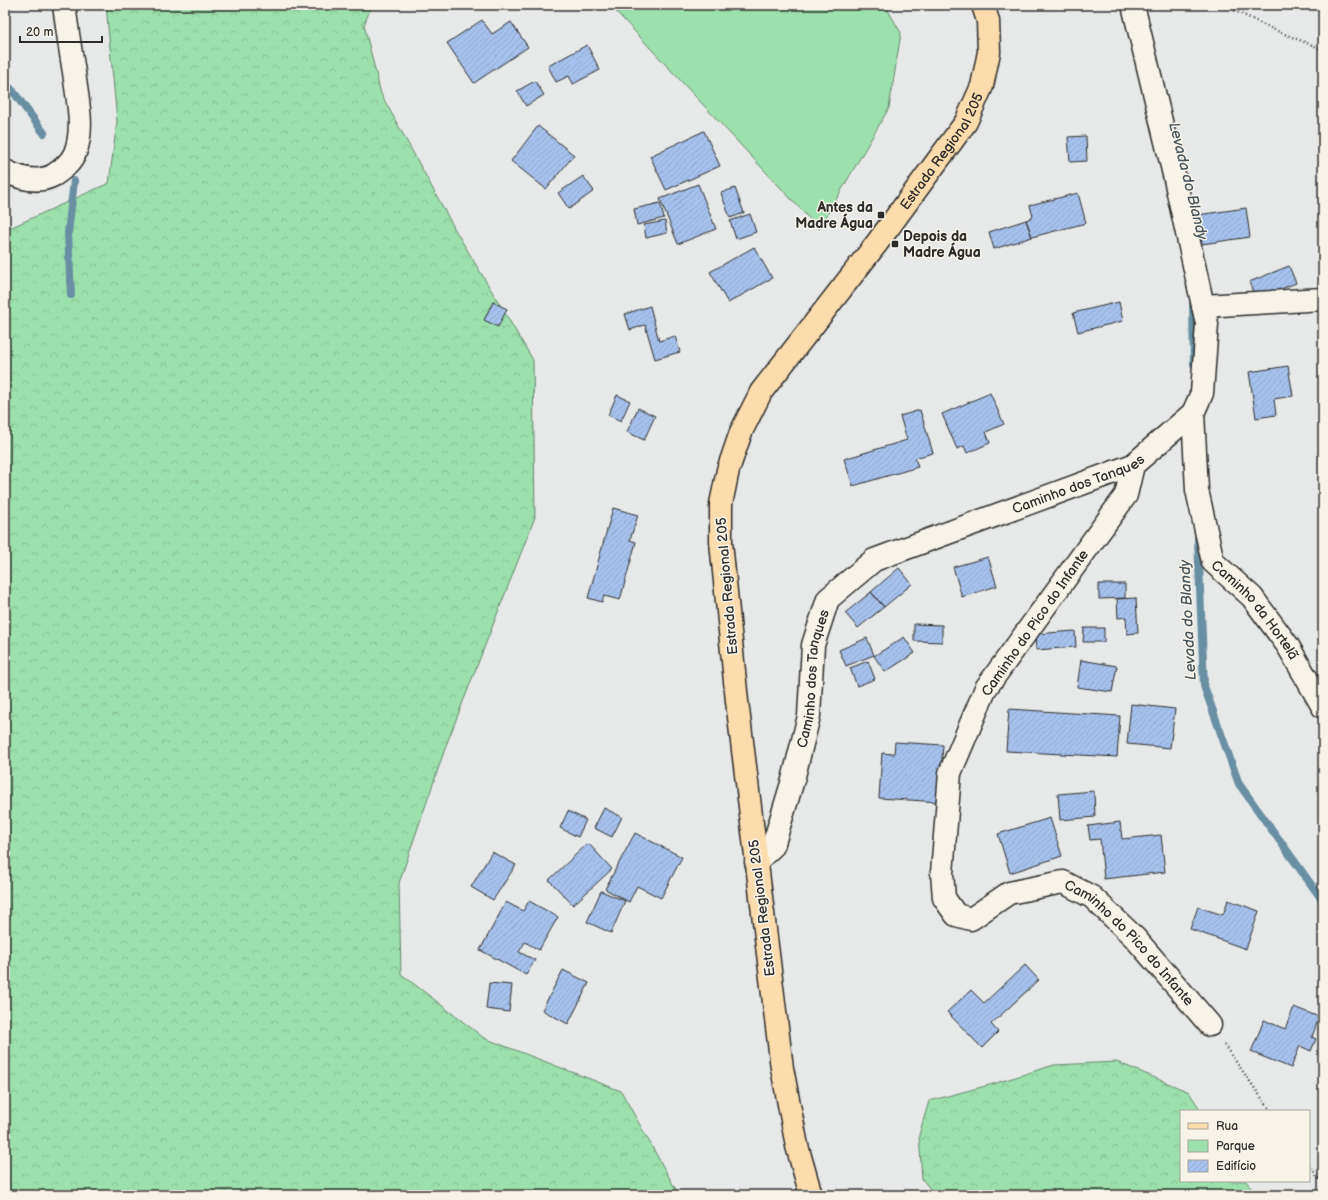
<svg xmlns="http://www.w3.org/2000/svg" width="1328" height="1200" font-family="'Balsamiq Sans',sans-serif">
  <defs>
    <pattern id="forest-crowns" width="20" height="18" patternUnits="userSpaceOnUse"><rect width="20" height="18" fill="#9ce0ad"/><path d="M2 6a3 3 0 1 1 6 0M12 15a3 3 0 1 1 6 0" fill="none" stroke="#87c095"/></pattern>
    <pattern id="building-hatch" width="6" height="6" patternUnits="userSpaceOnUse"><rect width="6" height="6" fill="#a6c1ed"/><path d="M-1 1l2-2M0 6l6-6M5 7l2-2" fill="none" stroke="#8fa6cb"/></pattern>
  </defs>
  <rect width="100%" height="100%" fill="#e7e9e9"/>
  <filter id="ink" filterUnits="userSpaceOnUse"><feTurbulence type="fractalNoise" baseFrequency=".025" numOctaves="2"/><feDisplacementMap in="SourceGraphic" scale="8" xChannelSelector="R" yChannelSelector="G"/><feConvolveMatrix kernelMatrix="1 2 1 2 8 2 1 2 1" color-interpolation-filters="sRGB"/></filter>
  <g filter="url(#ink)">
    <!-- green -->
    <path fill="#9ce0ad" stroke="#64866c" d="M610,5H885L901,33L889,108L819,229Z"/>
    <!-- forest -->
    <path fill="url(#forest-crowns)" stroke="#64866c" d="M106,5H372L364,25L381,94L457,233L533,360L535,517L447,743L399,883L401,974L484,1038L621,1091L679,1195H5V226L12,227L109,183L117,121Z
      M1117,1062L1189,1092L1201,1111H1181V1181H1246L1256,1195H935L922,1179L919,1135L929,1101L993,1084L1054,1065Z"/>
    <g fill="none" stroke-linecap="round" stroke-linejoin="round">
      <!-- stream -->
      <path stroke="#678fa2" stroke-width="8" d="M5,83L12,90L44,133
        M71,295L68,233L74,181
        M1193,303L1194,364
        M1198,539L1204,686L1239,784L1323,901"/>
    </g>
    <!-- building -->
    <path fill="url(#building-hatch)" stroke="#2b2b2b" d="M482,20L492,34L511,22L528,47L474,83L447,43Z
      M587,45L600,70L573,84L569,76L556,82L548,66Z
      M535,81L544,95L526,106L517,91Z
      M538,126L574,155L546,189L511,161Z
      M704,131L720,166L666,190L650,156Z
      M1086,136L1087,161L1070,162L1068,137Z
      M583,176L594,191L569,209L558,193Z
      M698,184L716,229L678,244L660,199Z
      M735,188L744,213L730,218L721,193Z
      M1078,193L1086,223L1032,237L1026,220L1033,217L1030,205Z
      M660,203L664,218L637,225L634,209Z
      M1246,208L1250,237L1202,244L1197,215Z
      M750,214L756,232L736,239L730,221Z
      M1026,220L1032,237L994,249L989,232Z
      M665,221L667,233L646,238L644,225Z
      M754,247L772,278L728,303L710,272Z
      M1289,266L1296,283L1256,299L1249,282Z
      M493,302L507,309L498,327L484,320Z
      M1119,302L1123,321L1078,332L1073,313Z
      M650,306L659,341L675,336L680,352L655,359L645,325L630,330L625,314Z
      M1288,366L1293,396L1274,399L1276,415L1256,418L1249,372Z
      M990,393L1004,424L986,432L990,443L967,453L964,446L957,449L942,414Z
      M617,395L630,401L621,421L608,415Z
      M638,408L655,416L644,440L627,432Z
      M920,410L933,453L915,458L918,467L853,486L844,459L907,440L900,416Z
      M613,508L638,515L630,540L636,542L620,600L604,596L602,602L588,598Z
      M988,557L997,586L962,597L953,567Z
      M899,568L912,584L884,607L871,592Z
      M1099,584H1125V598L1099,599Z
      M871,592L884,607L858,628L845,613Z
      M1136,598L1138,633L1127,634L1126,617L1118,618L1117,599Z
      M914,624L942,625V642L914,641Z
      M1084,628H1104V642H1083Z
      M1075,631L1076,647L1036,650L1035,634Z
      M904,637L915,653L885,672L874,656Z
      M867,638L874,655L846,666L839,650Z
      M1081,660L1117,666L1112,692L1077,687Z
      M868,661L875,679L857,686L850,668Z
      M1131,704L1175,709L1170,748L1127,744Z
      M1009,709L1120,716L1117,757L1006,751Z
      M895,742L943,745L939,802L879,798L882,753L894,754Z
      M1094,791L1095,817L1060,820L1058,794Z
      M604,808L622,817L612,837L594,828Z
      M568,811L586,820L578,837L560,828Z
      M1050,818L1062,856L1010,873L998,834Z
      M1120,822L1122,839L1161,835L1165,872L1104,879L1100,839L1090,840L1088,826Z
      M635,833L682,857L661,898L637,886L629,902L605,889Z
      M588,843L612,869L573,905L549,880Z
      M492,852L516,865L493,900L471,887Z
      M601,891L625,901L611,933L587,922Z
      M1228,900L1259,911L1246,949L1190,929L1198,907L1223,915Z
      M529,901L558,917L539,950L525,942L519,952L535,960L526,975L480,950L506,902L523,911Z
      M1025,965L1039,980L991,1024L998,1032L982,1048L947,1012L971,990L984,1003Z
      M563,970L589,983L568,1024L542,1010Z
      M489,983L512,985L509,1012L486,1009Z
      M1294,1007L1319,1017L1312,1037L1316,1039L1311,1051L1300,1046L1291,1068L1251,1052L1264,1020L1285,1029Z"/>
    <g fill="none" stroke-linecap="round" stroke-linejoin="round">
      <defs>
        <g id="minor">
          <path d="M5,171C21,179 38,184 54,175C63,169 71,163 75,153C85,128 77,98 74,72C70,49 67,27 64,5"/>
          <path d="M1203,306L1323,299"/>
          <path id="s1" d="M1193,413L1197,490L1213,562L1252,597L1288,646L1323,707"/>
          <path id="s2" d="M1133,465L1126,495L986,688L950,773L942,873L944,898L956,915L971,919L1009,893L1063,882L1092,897L1135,938L1210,1025"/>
          <path id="s3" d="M756,862L773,846L793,780L809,716L813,645L828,599L874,560L1133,465L1193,413L1202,393L1207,324L1175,179L1133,5"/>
        </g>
        <g id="major">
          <path id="s4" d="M811,1195L797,1146L782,1068L737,701L721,542V504L728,470L741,432L761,392L877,243L966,122L982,86L989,52L988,21L983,5"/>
        </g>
      </defs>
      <!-- minor casing -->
      <use href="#minor" stroke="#2b2b2b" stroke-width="25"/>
      <!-- major casing -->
      <use href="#major" stroke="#2b2b2b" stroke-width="25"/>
      <!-- path -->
      <path stroke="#2b2b2b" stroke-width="2.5" stroke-dasharray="1 3" stroke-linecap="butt" d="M1229,5L1231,9L1277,31L1322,49L1323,52
        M1224,1045L1271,1111
        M1309,1165L1323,1184"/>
      <!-- minor -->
      <use href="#minor" stroke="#f7f3e8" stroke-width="22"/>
      <!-- major -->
      <use href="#major" stroke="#fcdcac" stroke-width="22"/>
    </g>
  </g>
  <!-- markers -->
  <g fill="#2b2b2b" stroke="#f7f3e8" stroke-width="1.5">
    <rect x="877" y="211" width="8" height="8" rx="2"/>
    <rect x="891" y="240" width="8" height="8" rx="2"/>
  </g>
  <g text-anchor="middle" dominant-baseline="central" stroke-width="3" stroke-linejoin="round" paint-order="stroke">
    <!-- street labels -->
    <g font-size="14" fill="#2b2b2b" stroke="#f7f3e8">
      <text stroke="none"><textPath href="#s4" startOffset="1119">Estrada Regional 205</textPath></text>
      <text stroke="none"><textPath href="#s3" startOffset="556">Caminho dos Tanques</textPath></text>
      <text transform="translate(727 586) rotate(-95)">Estrada Regional 205</text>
      <text stroke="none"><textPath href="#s1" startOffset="215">Caminho da Hortelã</textPath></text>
      <text transform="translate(1035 623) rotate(-55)">Caminho do Pico do Infante</text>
      <text stroke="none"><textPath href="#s3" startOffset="196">Caminho dos Tanques</textPath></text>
      <text transform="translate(762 908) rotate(-97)">Estrada Regional 205</text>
      <text stroke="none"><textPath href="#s2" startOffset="715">Caminho do Pico do Infante</textPath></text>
    </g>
    <!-- poi labels -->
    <g font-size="14" font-weight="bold" fill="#2b2b2b" stroke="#f7f3e8" text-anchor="end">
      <text x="873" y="207">Antes da<tspan x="873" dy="16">Madre Água</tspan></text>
      <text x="903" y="236" text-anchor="start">Depois da<tspan x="903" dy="16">Madre Água</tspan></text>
    </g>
    <!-- water labels -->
    <g font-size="15" font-style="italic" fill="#44545c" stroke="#f7f3e8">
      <text transform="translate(1188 181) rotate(76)">Levada do Blandy</text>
      <text transform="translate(1188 620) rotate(-93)">Levada do Blandy</text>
    </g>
  </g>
  <!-- margin -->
  <rect width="1328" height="1200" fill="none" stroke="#f7f3e8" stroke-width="20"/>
  <rect x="10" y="10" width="1308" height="1180" fill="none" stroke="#2b2b2b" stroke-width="1.5" filter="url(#ink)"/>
  <!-- legend -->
  <rect x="1180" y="1110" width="130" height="72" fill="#f7f3e8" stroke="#a5a39c"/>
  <rect x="1188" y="1123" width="20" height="6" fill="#fcdcac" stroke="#a5a39c"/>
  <text x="1216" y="1130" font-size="12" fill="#2b2b2b">Rua</text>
  <rect x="1188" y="1140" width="20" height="12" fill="#9ce0ad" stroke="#a5a39c"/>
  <text x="1216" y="1150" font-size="12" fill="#2b2b2b">Parque</text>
  <rect x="1188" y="1160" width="20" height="12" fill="url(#building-hatch)" stroke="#a5a39c"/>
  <text x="1216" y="1170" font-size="12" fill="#2b2b2b">Edifício</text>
  <!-- scale -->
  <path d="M20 36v6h82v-6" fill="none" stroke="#2b2b2b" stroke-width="2"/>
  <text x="26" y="36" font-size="12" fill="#2b2b2b" stroke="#f7f3e8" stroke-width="3" paint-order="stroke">20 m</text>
</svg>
